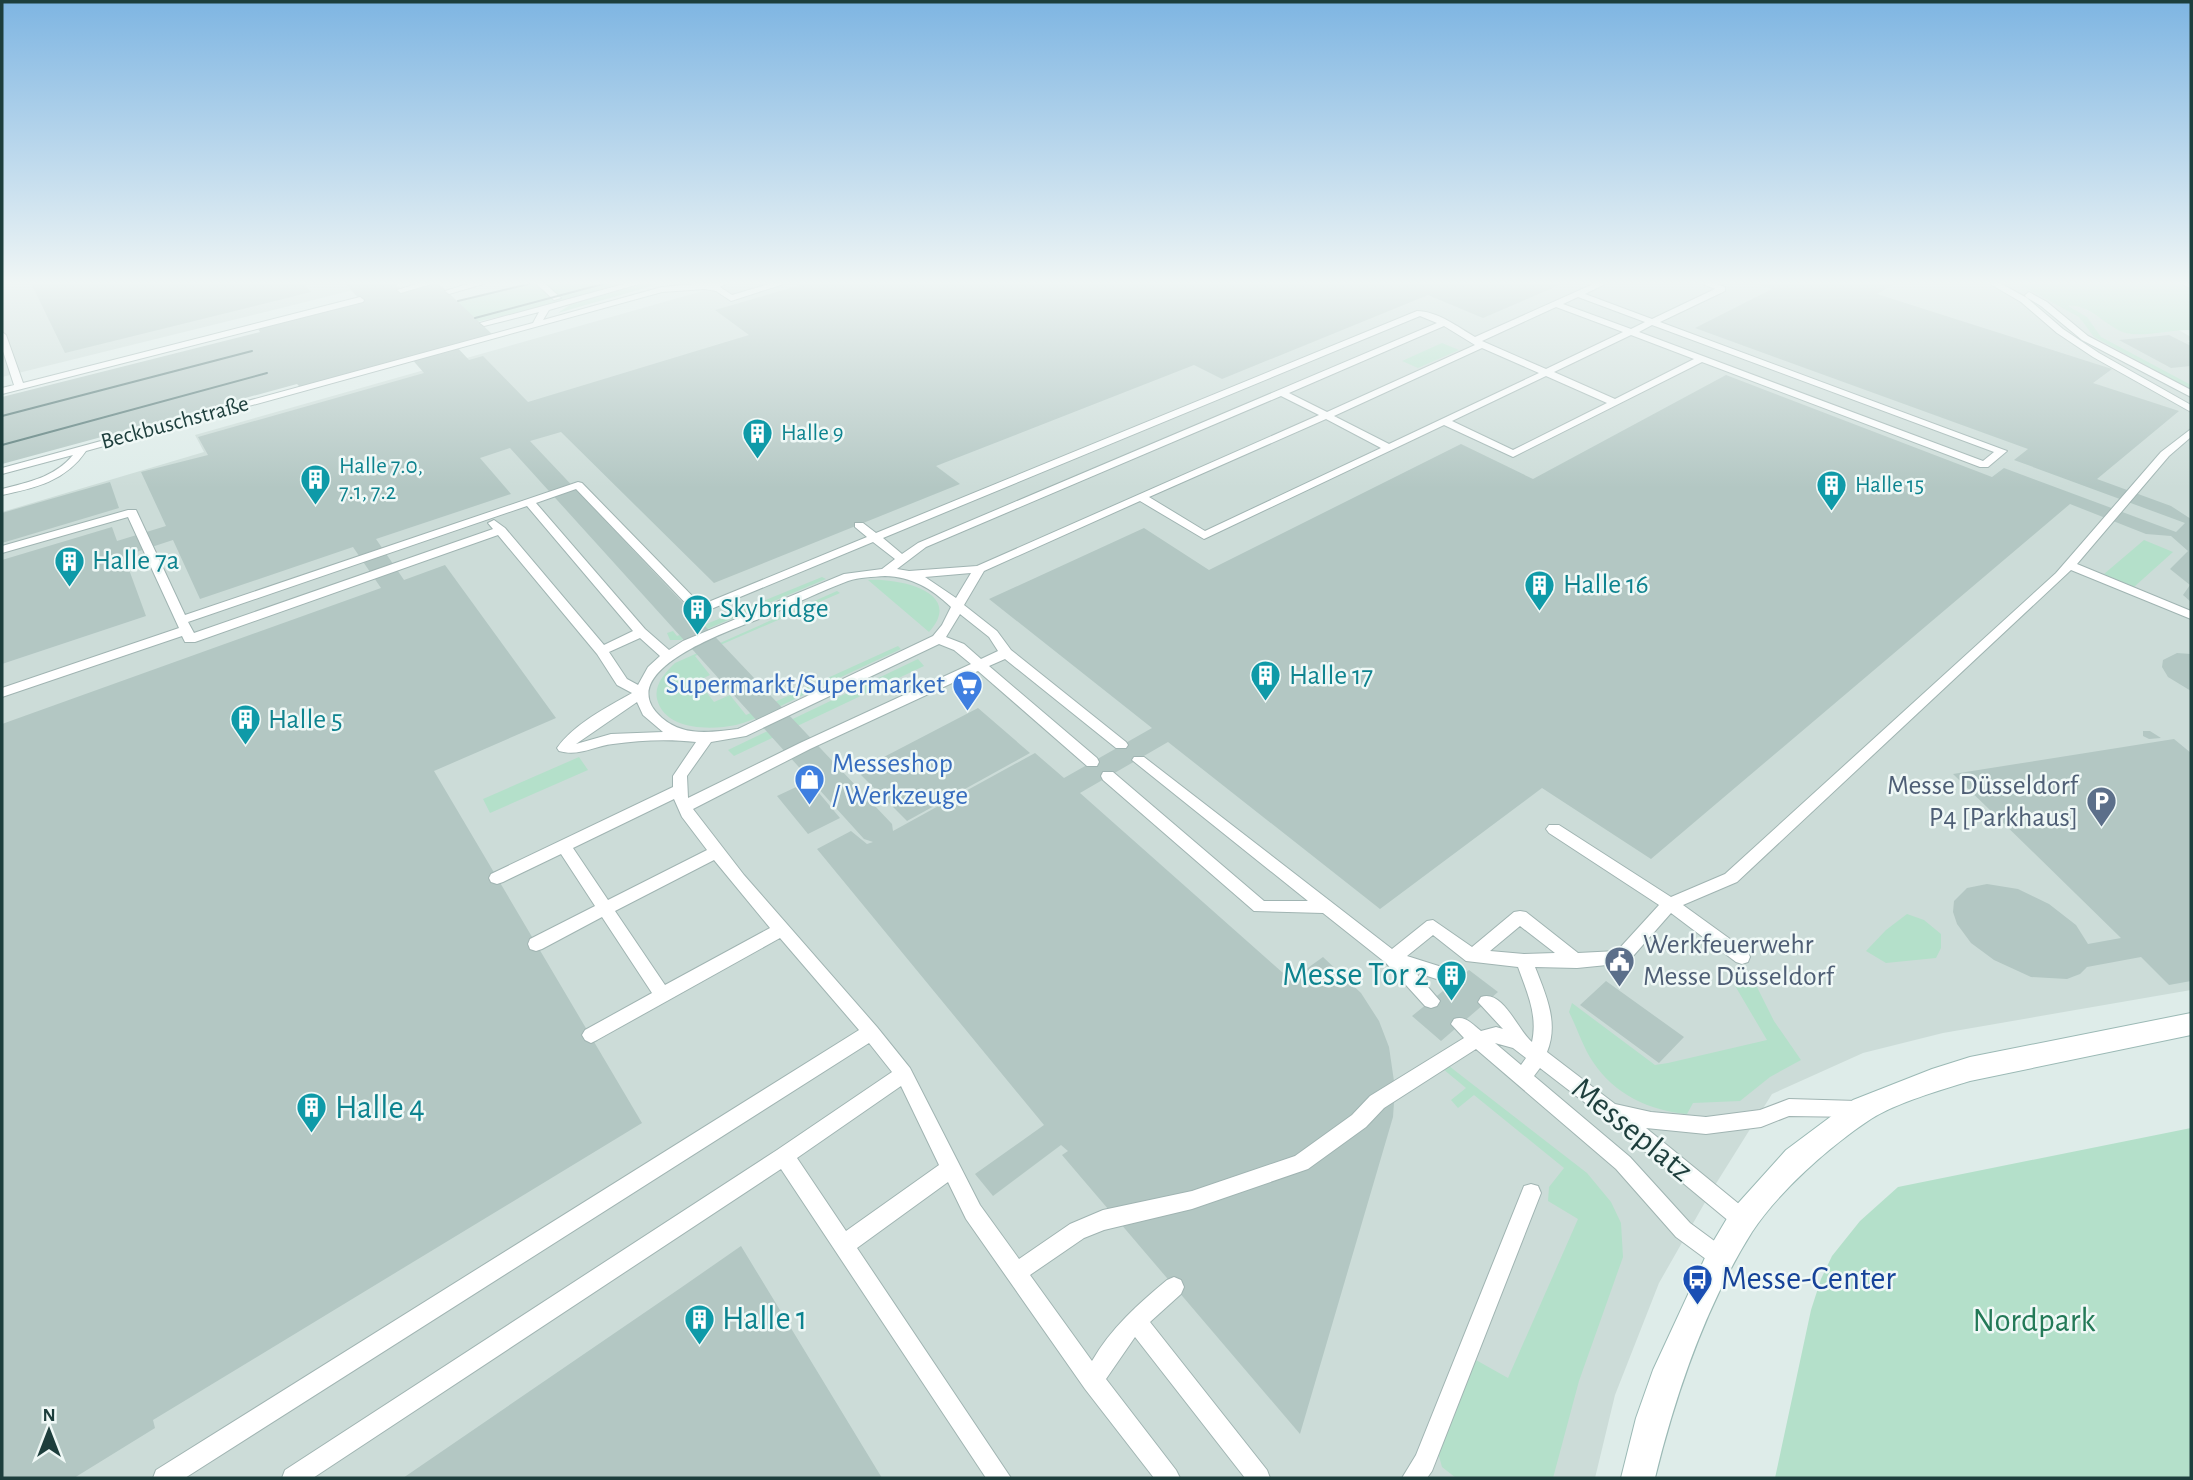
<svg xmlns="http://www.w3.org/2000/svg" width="2193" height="1480" font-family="'Alegreya Sans',sans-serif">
  <rect width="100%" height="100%" fill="#deece9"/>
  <!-- built -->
  <path fill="#ccdcd8" d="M2,281H390L2,377Z
    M738,281H2017L2064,306L2078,305L2130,334L2177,329L2191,337V340L2187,341L2191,343V990L1943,1033L1863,1053L1772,1094L1712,1190L1659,1283L1615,1395L1595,1478H2V512L204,452L195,435Z"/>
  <!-- green -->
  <path fill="#b4e0ca" d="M534,281H642L569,301L476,322L455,303Z
    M654,281H669L558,313L571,304Z
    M2013,281H2174L2191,289V330C2172,329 2151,336 2131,334C2109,332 2092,303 2068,306L2087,317L2101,337L2191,385V390L2094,337L2079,317Z
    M1442,343L1459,350L1418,368L1402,361Z
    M2144,540L2173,552L2134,587L2104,574Z
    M822,577L826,579L681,640H670L667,633L673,631L677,636Z
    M868,580C896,578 966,591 929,632Z
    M837,591L840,593L695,656L710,675L698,681L714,702L730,695L746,715L898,646L901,649C866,665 830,682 795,699C776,708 756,720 736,725C711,730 665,731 657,699C654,684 665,673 675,663Z
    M918,659L924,666L734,756L728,750Z
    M579,757L588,770L490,813L483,799Z
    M1907,914L1924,920L1941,934V948L1936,958L1886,963L1866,951L1886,930Z
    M1749,971L1774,1021L1801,1060L1770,1077L1740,1101L1693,1103L1687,1114C1650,1111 1614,1094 1593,1062C1583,1047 1577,1028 1569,1012L1572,1003L1655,1065L1668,1063L1767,1040L1734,984Z
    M1449,1066L1587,1173L1611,1202L1621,1223L1623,1257L1579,1381L1553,1478H1456L1442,1467L1437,1449L1476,1360L1508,1378L1578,1219L1548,1201L1549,1187L1564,1168L1474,1095L1458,1108L1451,1100L1466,1088L1443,1069Z
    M2191,1128V1478H1775L1811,1310L1821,1279L1832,1256L1860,1221L1898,1187Z"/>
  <!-- building -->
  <path fill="#b3c7c3" d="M30,281H310L304,284L311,292L65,353Z
    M343,281H393L402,291L437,282L492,334L455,345L469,360L483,356L528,402L749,335L715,310L814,281H1569L1483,318L1428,295L1222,379L1194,365L936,466L960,484L714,583L561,432L530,441L892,824L893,831L1035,753L1064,778L1152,728L989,599L1144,528L1209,570L1461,444L1533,479L1726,375L1992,477L2004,468L2176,532L2185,523L2014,460L2028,449L1695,328L1772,289L1749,281H1900L1877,294L2112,369L2093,383L2179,411L2097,479L2171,506L2191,519V602L2183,595L2190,585L2170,569L2188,551L2171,536L2146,534L2070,504L1651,859L1542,788L1380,909L1168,742L1080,793L1291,980L1323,957L1361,993L1379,1021L1389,1047L1395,1088L1393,1117L1300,1434L1062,1155L1068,1151L1061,1145L993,1196L975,1174L1044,1125L817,849L851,831L867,844L873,842L864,839L510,448L480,458L511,494L376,539L404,580L445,565L556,718L434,771L642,1123L153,1420L155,1428L74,1478H2V724L381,588L353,547L200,599L173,540L124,556L146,616L2,664V560L112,527L117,541L166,526L141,472L208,455L198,437L424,373L410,357L300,387L297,384L2,464V397L260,332L257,327L361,301Z
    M2169,335L2191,346V366L2171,368L2119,340Z
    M110,482L119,508L2,543V513Z
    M2177,653L2191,654V691L2168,677L2162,667L2163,660Z
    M978,708L1030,753L907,821L857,771Z
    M2143,731H2150L2161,738L2149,739L2143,736Z
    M2174,739L2191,753V981L2169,985L2141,957L2087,967L2080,974L2067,979L2031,977L1994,960L1971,943L1957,924L1953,912L1954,901L1967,888L1987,884L2018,889L2049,904L2076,925L2088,944L2121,938L1953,774Z
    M809,781L840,818L808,834L777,796Z
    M1469,970L1498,992L1441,1041L1412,1016Z
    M1606,981L1684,1037L1659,1063L1580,1005Z
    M741,1246L882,1478H403L682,1287Z"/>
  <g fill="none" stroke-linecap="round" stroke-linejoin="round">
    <defs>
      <path id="lane" d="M426,281H441L401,293L397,290Z
        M478,281H493L449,294L445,291Z
        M533,281H542L561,298L554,300Z
        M635,281H649L549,310L543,320L662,287L731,281L720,287L732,295L779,281H793L731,301L716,291L705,289L662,292L86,451C66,481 35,488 2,495V489C29,482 55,477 73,455L2,474V468L533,323L539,312L484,326L480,323Z
        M1600,281H1611L1585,294L1652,319L1715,289L1696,281H1708L1725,287V291L1660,322L2007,451L1988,467H1980L1702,362L1513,457L1444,425L1204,539L1140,501L984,571L964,605L997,631L1011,650L1126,742L1128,745L1126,748H1116L1005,659L989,666L1097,758L1099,762L1097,766H1087L978,671L810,749L693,809L744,875L877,1027L910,1068L980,1205L1019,1259L1070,1224L1103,1210L1192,1191L1295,1156L1352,1115L1370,1096L1464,1038L1451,1024L1454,1019C1465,1015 1472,1024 1481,1031L1496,1027L1503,1029L1478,1002L1481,997C1503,989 1518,1031 1532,1042C1538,1015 1527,992 1518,967L1466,961L1433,935L1407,956L1464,974L1466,979L1464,984L1458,986L1415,972L1440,1001L1437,1006L1431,1008L1425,1006L1386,963L1323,913L1254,911L1103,780L1101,776L1103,772H1113L1264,901H1308L1132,760L1134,757H1144L1392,949L1427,921L1433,920L1472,947L1514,912L1520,911L1526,912L1578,953L1617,951L1659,905L1549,833L1546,829L1549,825H1559L1671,897L1725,874L2056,573L2161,452L2191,429V437L2169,456L2077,564L2191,611V619L2071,570L1737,882L1683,905L1748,952L1750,957L1748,962L1742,964L1736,962L1671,913L1627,963L1577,968L1535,967C1546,995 1559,1023 1547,1052L1615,1104L1651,1112L1706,1117L1760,1110L1789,1099L1857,1101L1864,1103L1866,1109L1864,1115L1857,1117L1789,1116L1761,1127L1706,1134L1646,1128L1750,1213L1753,1220L1750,1227L1743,1230L1736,1227L1601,1115L1540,1068L1534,1076L1630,1157L1690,1223L1728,1251L1731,1258L1728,1265L1721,1268L1714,1265L1676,1237L1616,1169L1476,1049L1384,1108L1366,1127L1308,1169L1192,1209L1104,1230L1084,1238L1030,1275L1092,1361C1111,1328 1138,1304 1167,1280L1174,1277L1181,1280L1184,1287L1181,1294L1150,1322L1267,1470L1270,1478H1245L1135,1337L1106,1379L1176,1470L1180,1478H1154L1085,1389L966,1219L948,1182L857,1248L1011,1478H986L781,1169L313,1478H282L285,1470L777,1150L892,1072L869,1043L185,1478H153L156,1470L859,1030L780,938L597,1040L591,1043L585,1040L582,1035L585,1030L652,993L602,917L542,949L536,951L530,949L528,944L530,939L595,906L561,854L503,882L497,884L491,882L489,878L491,874L673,787V776L696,742C670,739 640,740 613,744C594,746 579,757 559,751L557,748C574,724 607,707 632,693L617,685L597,654L498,535L195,642H185L182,636L2,697V688L179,628L128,517L2,553V546L128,510H136L185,615L578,482L582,483L701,605L867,537L855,527V523H863L876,533L1417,311C1437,311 1458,327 1475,337ZM1578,297L1645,322L1631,329L1563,304ZM1556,307L1623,332L1546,369L1482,341ZM1420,316L1437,323L918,543L902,554L883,538ZM1652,325L1994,452L1983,461L1639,332ZM1444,326L1475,345L1327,412L1289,393ZM1631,335L1694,359L1615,399L1554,372ZM1482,348L1539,373L1389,444L1334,416ZM1546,376L1607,403L1513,450L1452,421ZM1281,396L1319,415L977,566L909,571L897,569L926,547ZM1326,419L1381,448L1205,531L1149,497ZM576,489L695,613L699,614L873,542L895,559L882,569L844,574L683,641L669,650L645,629L536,503ZM527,506L633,631L604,645L505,528L494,520L488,523L493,529L194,633L188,622ZM971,573L956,598L925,577ZM885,576C912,577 931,588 951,607L942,625L933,636L738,729C711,732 684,737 662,718C606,670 740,627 769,615C795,604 821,591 848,581C859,577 873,577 885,576ZM960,614L989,637L998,651L981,659L964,644L946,637ZM640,638L660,656L648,667L638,685L627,679L609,652ZM939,644L954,650L971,664L800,743L688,798L687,776L711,742L746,736ZM637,702L643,715L663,732L611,734L576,744ZM674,799L682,817L707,850L608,900L573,848ZM714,860L770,928L665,985L615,911ZM1520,926L1555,953L1524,954L1490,951ZM1495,1043L1513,1048L1526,1058L1521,1065ZM901,1086L939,1165L846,1231L797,1158Z
        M1985,281H1996L2027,298L2063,329L2099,353L2191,405V412L2093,357L2057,333L2021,302Z
        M2029,292L2047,302L2088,336L2191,390V397L2082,340L2041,306L2026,297L2025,295Z
        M360,297L364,300L363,302L2,394V388L14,385L2,348V332L6,335L23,383Z
        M1531,1184L1538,1186L1541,1193L1432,1471L1427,1478H1402L1416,1455L1524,1186Z"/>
      <path id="street" d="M2178,281H2191V289Z"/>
      <path id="secondary" d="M2191,1013V1035L1970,1081C1941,1090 1896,1103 1871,1119C1830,1146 1779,1191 1752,1232C1705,1307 1676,1393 1655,1478H1621L1636,1418L1653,1370L1710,1247L1732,1210L1786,1150L1853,1100L1932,1069L1970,1057Z"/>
    </defs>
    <!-- lane casing -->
    <use href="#lane" stroke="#a0b4b2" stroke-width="2"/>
    <!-- street casing -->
    <use href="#street" stroke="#a0b4b2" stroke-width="2"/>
    <!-- secondary casing -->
    <use href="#secondary" stroke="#9bb9b5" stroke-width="2"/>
    <!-- lane -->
    <use href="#lane" fill="#fff" fill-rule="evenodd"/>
    <!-- street -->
    <use href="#street" fill="#fff" fill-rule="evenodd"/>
    <!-- secondary -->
    <use href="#secondary" fill="#fff" fill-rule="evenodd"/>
    <!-- tram -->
    <path stroke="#577a78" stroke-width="2" d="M458,301L541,281
      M475,318L614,281
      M2,416L252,351
      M2,445L267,373"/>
  </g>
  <!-- sky -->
  <linearGradient id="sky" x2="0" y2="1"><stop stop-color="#7eb5e2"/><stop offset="0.58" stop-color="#f0f6f5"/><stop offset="1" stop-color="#f0f6f5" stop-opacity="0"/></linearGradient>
  <rect width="2193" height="488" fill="url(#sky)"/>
  <!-- icons -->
  <defs>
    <symbol id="building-pin" viewBox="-11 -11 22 30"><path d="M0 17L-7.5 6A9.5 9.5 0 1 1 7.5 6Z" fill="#0f9aa8" stroke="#eff8f6"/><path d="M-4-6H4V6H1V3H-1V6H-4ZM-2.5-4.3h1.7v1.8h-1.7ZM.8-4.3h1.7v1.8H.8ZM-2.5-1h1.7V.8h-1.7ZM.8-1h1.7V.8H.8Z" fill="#fff"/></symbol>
    <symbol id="supermarket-pin" viewBox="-11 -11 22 30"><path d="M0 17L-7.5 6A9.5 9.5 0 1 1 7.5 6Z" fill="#3f7fe0" stroke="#eff8f6"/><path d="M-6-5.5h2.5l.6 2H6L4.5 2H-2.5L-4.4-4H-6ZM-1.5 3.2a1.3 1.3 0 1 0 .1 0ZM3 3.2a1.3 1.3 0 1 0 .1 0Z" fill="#fff"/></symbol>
    <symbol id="shop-pin" viewBox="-11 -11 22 30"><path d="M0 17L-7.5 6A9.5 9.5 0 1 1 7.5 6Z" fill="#3f7fe0" stroke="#eff8f6"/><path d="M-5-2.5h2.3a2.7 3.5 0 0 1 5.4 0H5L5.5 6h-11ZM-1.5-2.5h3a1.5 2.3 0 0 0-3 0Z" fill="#fff"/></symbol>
    <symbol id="parking-pin" viewBox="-11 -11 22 30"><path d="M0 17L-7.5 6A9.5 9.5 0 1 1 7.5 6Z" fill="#5c6f8a" stroke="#eff8f6"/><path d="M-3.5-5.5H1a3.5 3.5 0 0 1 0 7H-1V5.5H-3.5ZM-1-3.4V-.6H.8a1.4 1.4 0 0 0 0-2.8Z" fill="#fff"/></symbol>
    <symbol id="civic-pin" viewBox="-11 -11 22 30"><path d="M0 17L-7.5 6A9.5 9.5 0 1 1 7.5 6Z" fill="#5c6f8a" stroke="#eff8f6"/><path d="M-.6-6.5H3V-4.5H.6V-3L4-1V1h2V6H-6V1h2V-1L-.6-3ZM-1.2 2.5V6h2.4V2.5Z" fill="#fff"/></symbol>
    <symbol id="bus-pin" viewBox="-11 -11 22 30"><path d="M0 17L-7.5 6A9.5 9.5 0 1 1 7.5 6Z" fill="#1a4fb4" stroke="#eff8f6"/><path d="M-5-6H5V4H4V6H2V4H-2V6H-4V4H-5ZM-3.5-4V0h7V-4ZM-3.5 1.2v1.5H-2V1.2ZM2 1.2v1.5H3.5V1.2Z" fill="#fff"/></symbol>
  </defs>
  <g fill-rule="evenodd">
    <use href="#building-pin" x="740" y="416" width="35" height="47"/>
    <use href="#building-pin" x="298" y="462" width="35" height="47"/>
    <use href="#building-pin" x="1814" y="468" width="35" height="47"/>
    <use href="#building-pin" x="52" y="544" width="35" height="47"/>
    <use href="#building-pin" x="1522" y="568" width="35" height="47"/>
    <use href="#building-pin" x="680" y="592" width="35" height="47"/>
    <use href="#building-pin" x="1248" y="658" width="35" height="47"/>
    <use href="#supermarket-pin" x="950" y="668" width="35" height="47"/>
    <use href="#building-pin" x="228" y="702" width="35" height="47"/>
    <use href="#shop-pin" x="792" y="762" width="35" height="47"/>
    <use href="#parking-pin" x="2084" y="784" width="35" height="47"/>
    <use href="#civic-pin" x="1602" y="944" width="35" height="47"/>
    <use href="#building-pin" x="1434" y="958" width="35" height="47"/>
    <use href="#building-pin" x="294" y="1090" width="35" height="47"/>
    <use href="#bus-pin" x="1680" y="1262" width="35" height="47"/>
    <use href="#building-pin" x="682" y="1302" width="35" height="47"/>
  </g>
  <g text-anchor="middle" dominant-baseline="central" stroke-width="5" stroke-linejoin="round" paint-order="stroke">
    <!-- far-street labels -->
    <g font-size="23" fill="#1d3e3c" stroke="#eff8f6">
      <text transform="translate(175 423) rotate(-15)">Beckbuschstraße</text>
    </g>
    <!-- far-culture labels -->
    <g font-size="23" fill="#0d838f" stroke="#eff8f6" text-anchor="start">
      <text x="781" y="433">Halle 9</text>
      <text x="339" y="466">Halle 7.0,<tspan x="339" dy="26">7.1, 7.2</tspan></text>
      <text x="1855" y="485">Halle 15</text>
    </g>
    <!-- culture labels -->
    <g font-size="28" fill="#0d838f" stroke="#eff8f6" text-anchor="start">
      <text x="92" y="561">Halle 7a</text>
      <text x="1563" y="585">Halle 16</text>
      <text x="720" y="609">Skybridge</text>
      <text x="1289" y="676">Halle 17</text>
      <text x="268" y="720">Halle 5</text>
    </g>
    <!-- shop labels -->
    <g font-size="28" fill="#366cbe" stroke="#eff8f6" text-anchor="end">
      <text x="945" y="685">Supermarkt/Supermarket</text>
      <text x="832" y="764" text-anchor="start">Messeshop<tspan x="832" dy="32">/ Werkzeuge</tspan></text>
    </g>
    <!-- service labels -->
    <g font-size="28" fill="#4e5e75" stroke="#eff8f6" text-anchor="end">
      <text x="2078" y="786">Messe Düsseldorf<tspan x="2078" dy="32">P4 [Parkhaus]</tspan></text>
      <text x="1643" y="945" text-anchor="start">Werkfeuerwehr<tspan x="1643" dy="32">Messe Düsseldorf</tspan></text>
    </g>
    <!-- near-culture labels -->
    <g font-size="33" fill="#0d838f" stroke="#eff8f6" text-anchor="start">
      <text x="1429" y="975" text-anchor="end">Messe Tor 2</text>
      <text x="335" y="1108">Halle 4</text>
      <text x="722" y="1319">Halle 1</text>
    </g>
    <!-- near-street labels -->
    <g font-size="33" fill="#1d3e3c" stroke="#eff8f6">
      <text transform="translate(1632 1130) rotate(39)">Messeplatz</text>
    </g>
    <!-- near-transit labels -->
    <g font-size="33" fill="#164399" stroke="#eff8f6" text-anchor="start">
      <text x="1721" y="1279">Messe-Center</text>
    </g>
    <!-- near-park labels -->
    <g font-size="33" fill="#237957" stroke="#eff8f6">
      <text x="2034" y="1321">Nordpark</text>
    </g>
  </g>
  <!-- border -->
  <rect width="2193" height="1480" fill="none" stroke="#1d3e3c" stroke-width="7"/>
  <!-- north arrow -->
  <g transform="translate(49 1431)" stroke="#eff8f6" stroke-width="5" paint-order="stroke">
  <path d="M0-5L12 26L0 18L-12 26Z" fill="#1d3e3c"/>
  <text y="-10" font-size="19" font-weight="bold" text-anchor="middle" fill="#1d3e3c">N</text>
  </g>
</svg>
